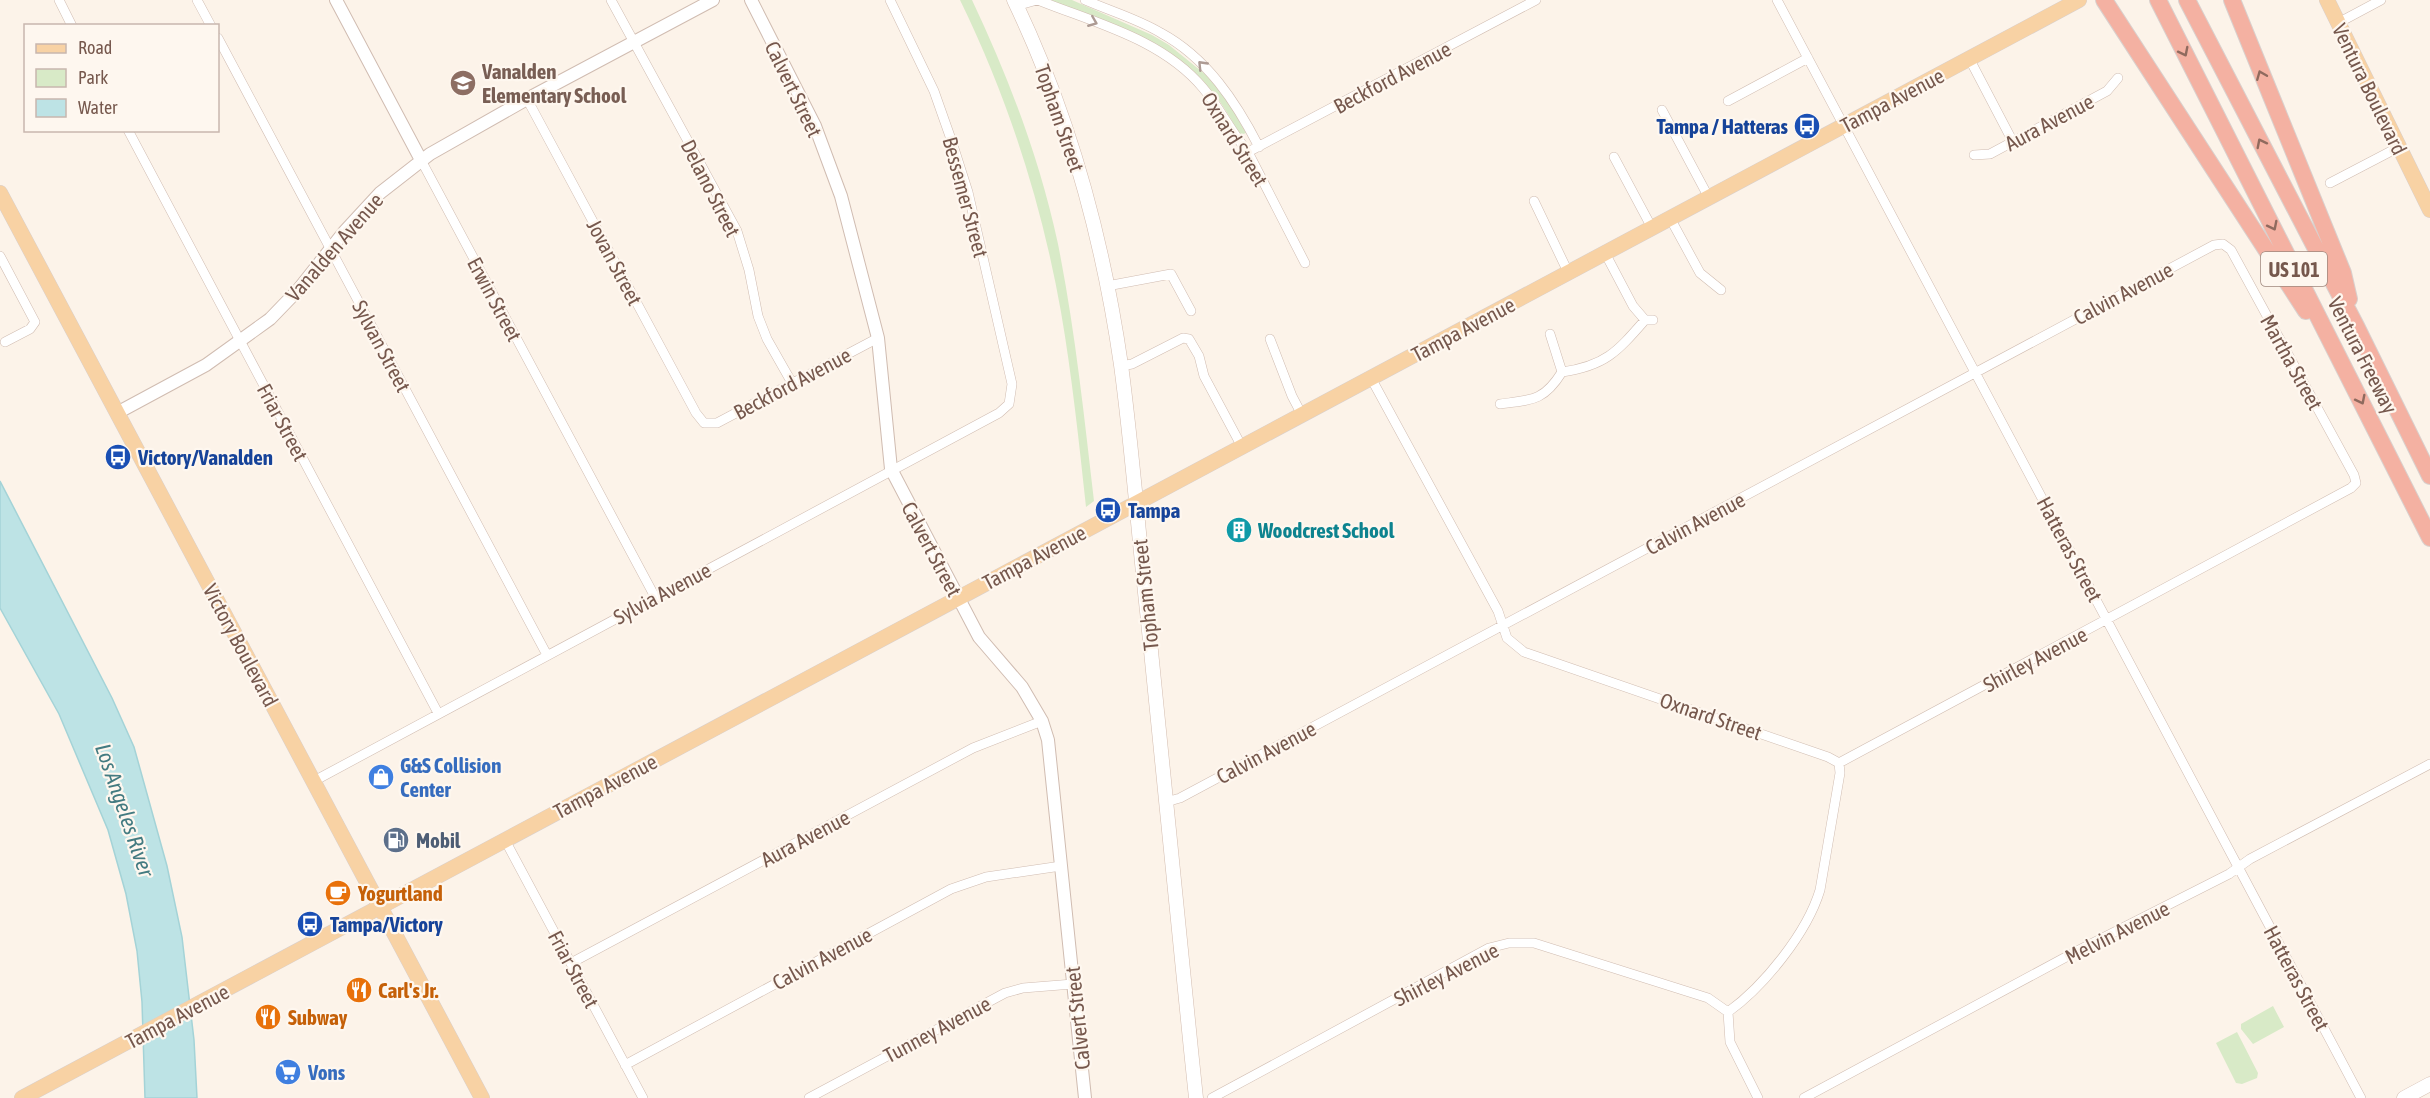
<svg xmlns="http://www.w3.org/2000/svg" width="2430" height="1098" font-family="'Asap Condensed',sans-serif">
  <rect width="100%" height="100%" fill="#fcf3e9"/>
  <!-- green -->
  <path fill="#d8eac7" d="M960,0H972C1009,78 1040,160 1058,244C1075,329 1084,415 1094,501L1086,507C1079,442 1072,376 1061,312C1042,204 1008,98 960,0Z
    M1050,0H1072L1152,35L1169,45L1206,75L1226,98L1246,133L1240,135C1231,119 1222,103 1210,89C1169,41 1107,23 1050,0Z
    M2273,1006L2284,1027L2253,1044L2241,1029V1024Z
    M2237,1032L2258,1073L2257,1078L2242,1084L2236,1083L2216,1043Z"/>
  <!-- water -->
  <path fill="#bde3e5" stroke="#a4d3d7" stroke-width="1.5" d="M0,481L112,698L134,747L167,866L182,937L194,1040L197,1098H145L142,1002L137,951L126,894L108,830L59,714L0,608Z"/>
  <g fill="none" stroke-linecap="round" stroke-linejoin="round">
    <defs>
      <path id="minor" d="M59,0L72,26
        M197,0L211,26
        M611,0L737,231L749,270L758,316L767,339L792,383
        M1038,0C1095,23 1162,39 1203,88C1220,108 1231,132 1248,152L1305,263
        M1085,0C1110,11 1138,19 1161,33C1207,58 1236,102 1259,147
        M1777,0L2361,1098
        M1016,6L1037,0
        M2338,23L2381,0
        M218,38L547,655
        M1969,58L2013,142
        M527,99L696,413L704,423H717L878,338
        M1728,101L1808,58
        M1662,110L1709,198
        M128,130L438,713
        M1248,152L1536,0
        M1974,155L1990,154L2107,91L2118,78
        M1614,157L1652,228
        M421,160L655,597
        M2330,183L2399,147
        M1534,201L1568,272
        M1670,218L1700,273L1721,290
        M1605,253L1633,306L1645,320H1653
        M0,256L35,322L30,329L5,342
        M1107,286L1171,274L1191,311
        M1550,334L1562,372
        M1270,339L1292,396L1302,415
        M1121,366L1132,364L1183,338L1189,339L1199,356L1204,376L1242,447
        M1371,378L1498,611L1507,638L1524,652L1828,757L1839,763
        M1500,404C1532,400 1544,401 1562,372C1605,366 1617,352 1645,320
        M314,781L999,413L1009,404L1012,384L968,192L952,142L934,91L890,0
        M1166,802L1180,798L2214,245L2223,244L2231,250L2354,475L2356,483L2351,488L1839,763
        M505,840L643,1098
        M571,963L973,748L1042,721
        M625,1065L951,889L986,877L1061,866
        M809,1098L1005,993L1023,988L1073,984
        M1212,1098L1489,948L1509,943H1534L1708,998L1728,1012
        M1758,1098L1730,1042L1728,1012C1764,986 1807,933 1820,890L1840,773L1839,763
        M1804,1098L2079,950L2229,874L2250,859L2430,764"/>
      <path id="tertiary" d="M336,0L421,160
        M751,0L815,126L841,196L878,338L891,469L979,637L1022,687L1042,721L1048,740L1085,1098
        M117,413L206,365L270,319L298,290L344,232L380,193L430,154L527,99L713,0"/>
      <path id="secondary" d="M1014,0C1069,115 1103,240 1121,365C1132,446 1138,530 1147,611C1163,774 1179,936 1196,1098
        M2404,1098L2430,1084"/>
      <path id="primary" d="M2327,0L2430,210
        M0,193L482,1098
        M22,1098L2079,0"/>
      <path id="motorway" d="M2104,0L2306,311
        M2158,0L2430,538
        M2187,0L2356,326L2430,476
        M2232,0L2343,273L2349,299"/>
    </defs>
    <!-- minor casing -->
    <use href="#minor" stroke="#d0bcb1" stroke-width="10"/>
    <!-- tertiary casing -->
    <use href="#tertiary" stroke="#d0bcb1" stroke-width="14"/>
    <!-- secondary casing -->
    <use href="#secondary" stroke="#d3bcaf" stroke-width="15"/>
    <!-- primary casing -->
    <use href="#primary" stroke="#d9d0cd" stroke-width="16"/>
    <!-- motorway casing -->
    <use href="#motorway" stroke="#d9d0cd" stroke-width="18"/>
    <!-- minor -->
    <use href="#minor" stroke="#fff" stroke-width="9"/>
    <!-- tertiary -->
    <use href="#tertiary" stroke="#fff" stroke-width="12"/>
    <!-- secondary -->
    <use href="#secondary" stroke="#fff" stroke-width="14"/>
    <!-- primary -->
    <use href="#primary" stroke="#f8d2a4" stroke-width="15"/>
    <!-- motorway -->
    <use href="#motorway" stroke="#f4b1a2" stroke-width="16"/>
  </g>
  <!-- one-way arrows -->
  <defs><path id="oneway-chevron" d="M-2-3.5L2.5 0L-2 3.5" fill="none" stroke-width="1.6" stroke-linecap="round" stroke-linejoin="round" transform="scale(1.5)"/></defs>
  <g stroke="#ad9b94">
    <use href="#oneway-chevron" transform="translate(1093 22) rotate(22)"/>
    <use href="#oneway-chevron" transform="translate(1202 65) rotate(-134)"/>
  </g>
  <g stroke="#8f6a5e">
    <use href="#oneway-chevron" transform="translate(2184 52) rotate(63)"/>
    <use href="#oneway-chevron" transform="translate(2261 75) rotate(-112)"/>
    <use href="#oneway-chevron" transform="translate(2261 143) rotate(-117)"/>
    <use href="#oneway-chevron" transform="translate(2273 226) rotate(63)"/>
    <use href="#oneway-chevron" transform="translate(2361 400) rotate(63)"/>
  </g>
  <!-- icons -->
  <defs>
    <symbol id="school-disc" viewBox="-11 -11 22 22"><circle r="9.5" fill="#8d6e63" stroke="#fef7ef"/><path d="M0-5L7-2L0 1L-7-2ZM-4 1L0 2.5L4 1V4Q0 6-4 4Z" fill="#fff"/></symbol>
    <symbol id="bus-disc" viewBox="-11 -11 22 22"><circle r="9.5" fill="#1a4fb4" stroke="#fef7ef"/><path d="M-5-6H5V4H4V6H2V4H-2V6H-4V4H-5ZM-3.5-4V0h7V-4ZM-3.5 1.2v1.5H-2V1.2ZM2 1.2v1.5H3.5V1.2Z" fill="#fff"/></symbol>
    <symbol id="building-disc" viewBox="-11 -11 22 22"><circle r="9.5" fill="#0f9aa8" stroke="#fef7ef"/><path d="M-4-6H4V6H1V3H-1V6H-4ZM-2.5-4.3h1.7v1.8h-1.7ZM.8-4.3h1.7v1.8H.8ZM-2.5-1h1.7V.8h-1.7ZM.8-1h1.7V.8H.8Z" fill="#fff"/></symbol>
    <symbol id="shop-disc" viewBox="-11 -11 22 22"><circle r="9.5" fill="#3f7fe0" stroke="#fef7ef"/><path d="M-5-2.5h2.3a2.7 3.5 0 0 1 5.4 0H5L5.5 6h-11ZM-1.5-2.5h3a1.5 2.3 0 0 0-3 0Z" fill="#fff"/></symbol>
    <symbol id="fuel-disc" viewBox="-11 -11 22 22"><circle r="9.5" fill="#5c6f8a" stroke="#fef7ef"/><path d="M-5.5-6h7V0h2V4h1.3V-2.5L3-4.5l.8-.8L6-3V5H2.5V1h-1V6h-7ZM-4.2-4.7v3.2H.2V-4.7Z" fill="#fff"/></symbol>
    <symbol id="cafe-disc" viewBox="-11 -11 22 22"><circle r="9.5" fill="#e8710a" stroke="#fef7ef"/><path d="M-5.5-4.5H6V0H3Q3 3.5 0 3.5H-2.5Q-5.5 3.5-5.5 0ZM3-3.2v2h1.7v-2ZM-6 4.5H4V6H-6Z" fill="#fff"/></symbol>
    <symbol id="restaurant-disc" viewBox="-11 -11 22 22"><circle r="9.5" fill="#e8710a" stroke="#fef7ef"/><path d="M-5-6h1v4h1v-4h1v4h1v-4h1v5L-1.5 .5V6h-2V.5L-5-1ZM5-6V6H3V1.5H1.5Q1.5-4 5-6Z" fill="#fff"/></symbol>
    <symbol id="supermarket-disc" viewBox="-11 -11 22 22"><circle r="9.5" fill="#3f7fe0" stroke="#fef7ef"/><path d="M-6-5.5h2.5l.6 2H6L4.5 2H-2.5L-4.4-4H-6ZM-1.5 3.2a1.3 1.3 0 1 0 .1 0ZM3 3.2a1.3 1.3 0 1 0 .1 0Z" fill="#fff"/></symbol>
  </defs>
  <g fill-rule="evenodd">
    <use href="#school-disc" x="448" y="68" width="30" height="30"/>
    <use href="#bus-disc" x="1792" y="111" width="30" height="30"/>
    <use href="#bus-disc" x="103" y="442" width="30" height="30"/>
    <use href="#bus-disc" x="1093" y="495" width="30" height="30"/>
    <use href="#building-disc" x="1224" y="515" width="30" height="30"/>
    <use href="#shop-disc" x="366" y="762" width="30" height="30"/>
    <use href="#fuel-disc" x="381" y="825" width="30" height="30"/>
    <use href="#cafe-disc" x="323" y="878" width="30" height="30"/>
    <use href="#bus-disc" x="295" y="909" width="30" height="30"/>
    <use href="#restaurant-disc" x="344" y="975" width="30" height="30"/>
    <use href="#restaurant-disc" x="253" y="1002" width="30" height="30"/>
    <use href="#supermarket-disc" x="273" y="1057" width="30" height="30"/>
  </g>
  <g text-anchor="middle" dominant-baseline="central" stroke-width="4.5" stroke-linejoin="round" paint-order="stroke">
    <!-- shield labels -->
    <rect fill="#fef7ef" stroke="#9f887e" stroke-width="1.5" x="2261" y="252" width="66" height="34" rx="4.5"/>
    <g font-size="20" font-weight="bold" fill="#76584d">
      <text x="2294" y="269">US 101</text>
    </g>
    <!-- education labels -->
    <g font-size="21" font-weight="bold" fill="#785e54" stroke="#fef7ef" text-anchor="start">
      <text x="482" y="71">Vanalden<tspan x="482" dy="24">Elementary School</tspan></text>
    </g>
    <!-- street labels -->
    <g font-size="21" fill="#76584d" stroke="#fef7ef">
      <text transform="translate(1392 77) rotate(-28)">Beckford Avenue</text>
      <text transform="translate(794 89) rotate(64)">Calvert Street</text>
      <text transform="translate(2370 89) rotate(64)">Ventura Boulevard</text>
      <text transform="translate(1892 100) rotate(-28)">Tampa Avenue</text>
      <text transform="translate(1060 118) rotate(71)">Topham Street</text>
      <text transform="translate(2049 122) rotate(-28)">Aura Avenue</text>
      <text transform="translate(1235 139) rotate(58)">Oxnard Street</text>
      <text transform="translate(711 188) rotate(63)">Delano Street</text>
      <text transform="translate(966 197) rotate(75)">Bessemer Street</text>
      <text transform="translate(334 247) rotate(-49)">Vanalden Avenue</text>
      <text transform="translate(615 262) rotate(62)">Jovan Street</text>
      <text transform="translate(2123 293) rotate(-28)">Calvin Avenue</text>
      <text transform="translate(495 299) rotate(62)">Erwin Street</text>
      <text transform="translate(1463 329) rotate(-28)">Tampa Avenue</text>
      <text transform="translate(382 346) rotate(62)">Sylvan Street</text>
      <text transform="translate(2363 355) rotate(63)">Ventura Freeway</text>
      <text transform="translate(2292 362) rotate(61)">Martha Street</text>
      <text transform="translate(792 383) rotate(-28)">Beckford Avenue</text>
      <text transform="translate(283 422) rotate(62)">Friar Street</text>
      <text transform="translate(1695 523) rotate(-28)">Calvin Avenue</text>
      <text transform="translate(932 549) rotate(62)">Calvert Street</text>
      <text transform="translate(2070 549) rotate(62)">Hatteras Street</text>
      <text transform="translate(1034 557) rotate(-28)">Tampa Avenue</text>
      <text transform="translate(662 593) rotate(-28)">Sylvia Avenue</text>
      <text transform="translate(1145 595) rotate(-96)">Topham Street</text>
      <text transform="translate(241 645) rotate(62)">Victory Boulevard</text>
      <text transform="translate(2035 659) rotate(-28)">Shirley Avenue</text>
      <text transform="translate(1711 716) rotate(19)">Oxnard Street</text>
      <text transform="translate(1266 752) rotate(-28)">Calvin Avenue</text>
      <text transform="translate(605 786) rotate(-28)">Tampa Avenue</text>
      <text transform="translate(805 838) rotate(-28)">Aura Avenue</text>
      <text transform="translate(2117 932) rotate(-27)">Melvin Avenue</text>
      <text transform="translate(822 958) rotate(-28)">Calvin Avenue</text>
      <text transform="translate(574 969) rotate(62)">Friar Street</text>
      <text transform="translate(1446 974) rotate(-27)">Shirley Avenue</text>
      <text transform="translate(2297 978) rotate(62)">Hatteras Street</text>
      <text transform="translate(177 1016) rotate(-28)">Tampa Avenue</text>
      <text transform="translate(1077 1018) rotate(-96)">Calvert Street</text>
      <text transform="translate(937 1029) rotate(-28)">Tunney Avenue</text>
    </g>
    <!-- transit labels -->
    <g font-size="21" font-weight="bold" fill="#164399" stroke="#fef7ef" text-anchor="start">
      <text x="1788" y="126" text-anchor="end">Tampa / Hatteras</text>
      <text x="138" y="457">Victory/Vanalden</text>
      <text x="1128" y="510">Tampa</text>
      <text x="330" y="924">Tampa/Victory</text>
    </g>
    <!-- culture labels -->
    <g font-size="21" font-weight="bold" fill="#0d838f" stroke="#fef7ef" text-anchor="start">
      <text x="1258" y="530">Woodcrest School</text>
    </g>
    <!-- shop labels -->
    <g font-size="21" font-weight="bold" fill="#366cbe" stroke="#fef7ef" text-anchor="start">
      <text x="400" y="765">G&amp;S Collision<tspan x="400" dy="24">Center</tspan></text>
      <text x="308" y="1072">Vons</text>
    </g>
    <!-- service labels -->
    <g font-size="21" font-weight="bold" fill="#4e5e75" stroke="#fef7ef" text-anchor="start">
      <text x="416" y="840">Mobil</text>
    </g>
    <!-- food labels -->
    <g font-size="21" font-weight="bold" fill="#c56008" stroke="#fef7ef" text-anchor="start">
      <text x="358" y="893">Yogurtland</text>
      <text x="378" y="990">Carl's Jr.</text>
      <text x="288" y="1017">Subway</text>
    </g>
    <!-- water labels -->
    <g font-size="22" font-style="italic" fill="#437b81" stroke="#fef7ef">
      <text transform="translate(125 810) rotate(71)">Los Angeles River</text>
    </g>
  </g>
  <!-- legend -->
  <rect x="24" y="24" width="195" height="108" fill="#fef7ef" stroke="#c8b7ae" stroke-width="1.5"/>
  <rect x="36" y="44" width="30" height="9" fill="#f8d2a4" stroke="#c8b7ae" stroke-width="1.5"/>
  <text x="78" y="54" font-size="18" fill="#76584d">Road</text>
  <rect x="36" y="69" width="30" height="18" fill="#d8eac7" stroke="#c8b7ae" stroke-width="1.5"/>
  <text x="78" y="84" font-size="18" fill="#76584d">Park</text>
  <rect x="36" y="99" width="30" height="18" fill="#bde3e5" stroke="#c8b7ae" stroke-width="1.5"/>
  <text x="78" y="114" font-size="18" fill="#76584d">Water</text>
</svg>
